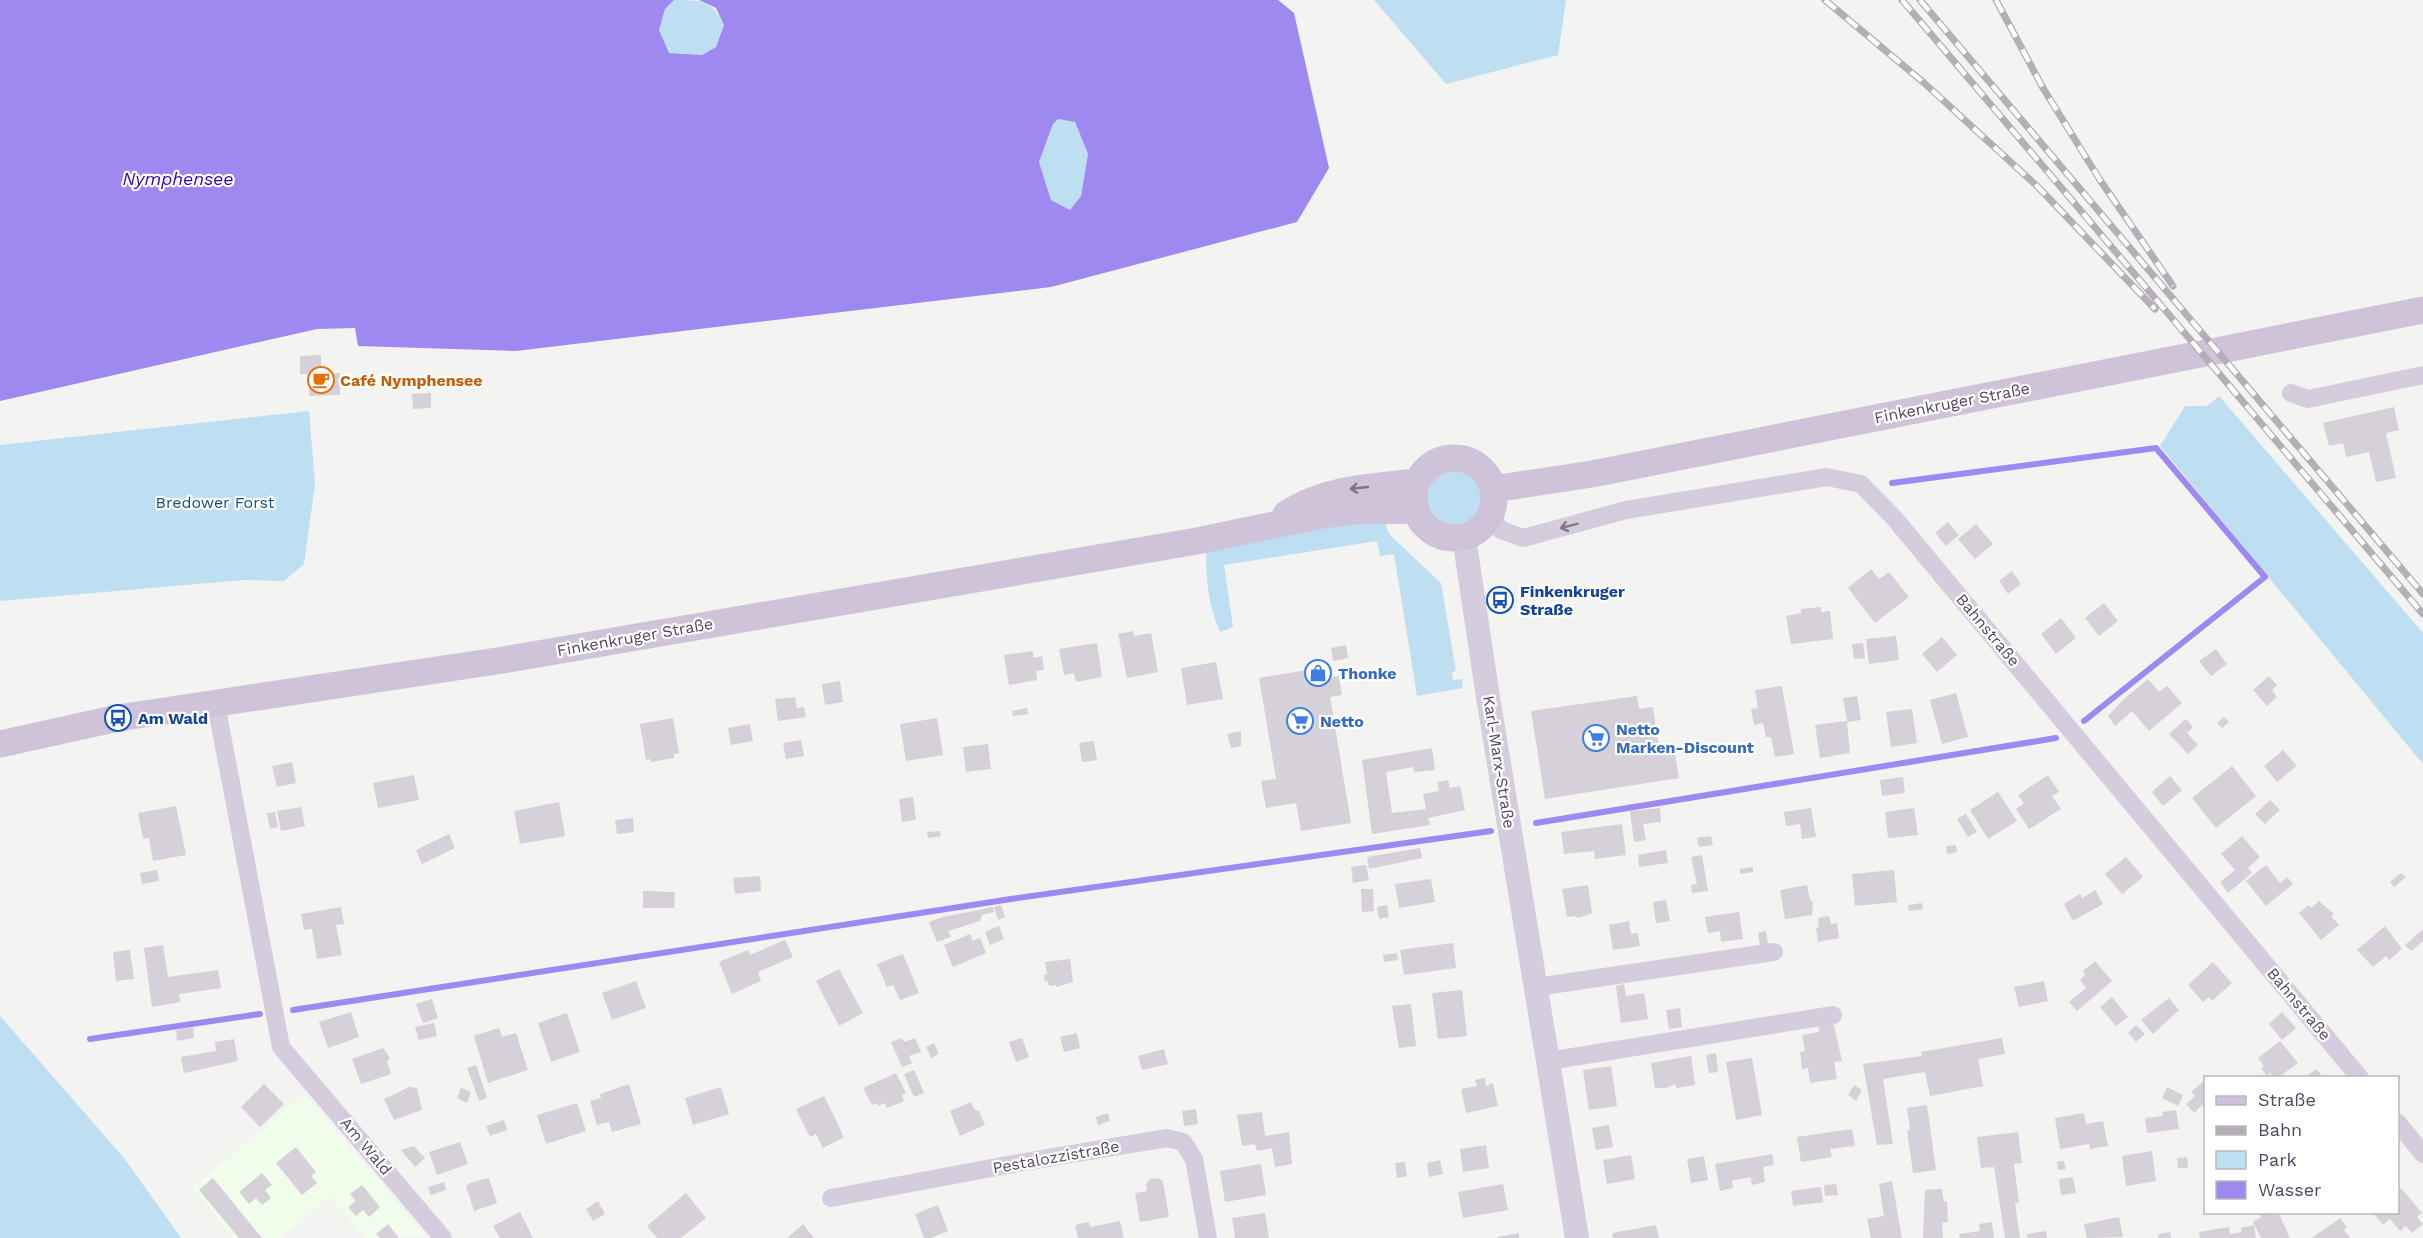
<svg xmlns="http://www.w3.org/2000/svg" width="2423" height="1238" font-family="'Work Sans',sans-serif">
  <rect width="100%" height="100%" fill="#f3f3f1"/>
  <!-- commercial -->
  <path fill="#f0fdeb" d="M304,1093L425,1236L365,1238L330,1197L281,1238H234L192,1188Z"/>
  <!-- green -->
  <path fill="#bedef2" d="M674,0C703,0 711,0 724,25L716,47L702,55L669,53L659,30L665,9Z
    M1374,0H1566L1558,55L1446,84Z
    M1058,119L1075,122L1088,154L1081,196L1070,210L1051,200L1039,162L1053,124Z
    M2219,396L2423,633V764L2160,446L2185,406H2207Z
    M309,411L315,484L304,564L284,581L244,580L0,601V445Z
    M1426 498a30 30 0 1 1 60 0a30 30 0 1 1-60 0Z
    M1384,517L1388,532L1393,538L1441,583L1456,671L1452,672L1453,680L1462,679L1463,688L1417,696L1394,554L1380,556L1377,541L1224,565L1233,627L1220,632C1208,602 1206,581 1206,549Z
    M0,1016L124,1158L181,1238H0Z"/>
  <!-- water -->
  <path fill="#9e89f1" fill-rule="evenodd" d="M0,0H674L665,9L659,30L669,53L702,55L716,47L724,25L716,8L699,0H1278L1294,13L1329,168L1297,222L1051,287L516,351L358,346L355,328L317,329L0,401ZM1058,119L1075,122L1088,154L1081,196L1070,210L1051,200L1039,162L1053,124Z"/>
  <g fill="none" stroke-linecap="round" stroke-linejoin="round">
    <!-- stream -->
    <path stroke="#9e89f1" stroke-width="6" d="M1892,483L2156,448L2265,577L2084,721
      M1536,823L2056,738
      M293,1010L1011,899L1491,831
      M90,1039L260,1014"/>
  </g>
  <!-- building -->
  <path fill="#d6d0d9" d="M321,355V374L340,373V395L309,396V374H300V356Z
    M431,393V408L413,409L412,394Z
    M2394,407L2399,430L2386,433L2396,478L2376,482L2369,452L2346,457L2343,443L2329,446L2323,423Z
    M1948,522L1959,535L1946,546L1935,533Z
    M1976,524L1993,544L1975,559L1958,539Z
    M1871,569L1879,579L1889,572L1909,597L1875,623L1848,588Z
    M2012,571L2021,584L2008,594L1999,581Z
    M2104,603L2118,621L2099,636L2085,618Z
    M1821,607V612L1830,611L1833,639L1791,644L1786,616L1801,613V609Z
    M2061,618L2076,638L2056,654L2041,634Z
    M1133,631L1134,636L1151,633L1158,672L1127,678L1118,634Z
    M1896,636L1899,660L1869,664L1866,639Z
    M1942,637L1957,655L1937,672L1922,654Z
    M1097,643L1102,677L1076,682L1074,673L1064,675L1059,649Z
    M1863,643L1865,658L1854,659L1852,644Z
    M1346,645L1348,658L1333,661L1331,648Z
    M2216,649L2227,664L2211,676L2199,661Z
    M1033,651L1034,658L1042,656L1044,670L1036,671L1037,680L1009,685L1004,655Z
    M1216,662L1223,699L1187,705L1181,668Z
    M1325,667L1327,678L1339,676L1342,695L1330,697L1351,823L1301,831L1296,803L1266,808L1261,781L1276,779L1259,678Z
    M2269,676L2277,685L2272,690L2277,697L2267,706L2253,690Z
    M2148,679L2159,692L2167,686L2182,703L2149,731L2132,711L2115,726L2108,716L2123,700Z
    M840,681L843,702L825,705L822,684Z
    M1782,686L1794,754L1775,757L1771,737H1766L1763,723L1754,725L1751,709L1758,708L1755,690Z
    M1956,693L1968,737L1942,744L1930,700Z
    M1637,696L1639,709L1653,707L1659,749L1674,747L1679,778L1545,799L1531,711Z
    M1857,696L1861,720L1847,722L1850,753L1820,758L1815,725L1847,721L1843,698Z
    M795,697L797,708L804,707L806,717L778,721L775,699Z
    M1027,708L1028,714L1013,716L1012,711Z
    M1912,709L1917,743L1891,747L1886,712Z
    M2224,717L2229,722L2222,728L2217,723Z
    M673,718L679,753L674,754V758L651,762L650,759L646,760L640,724Z
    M937,718L943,755L906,761L900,724Z
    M2186,719L2193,727L2187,733L2198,745L2188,754L2169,734Z
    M750,724L753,741L731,745L728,728Z
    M1241,731V746L1231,748L1227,734Z
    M801,740L804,756L786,759L783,743Z
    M1094,741L1097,760L1082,762L1079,743Z
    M988,744L991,769L966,772L963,747Z
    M1432,748L1435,770L1414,772L1413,767L1386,772L1392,813L1426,809L1423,794L1439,791L1437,782L1448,780L1450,788L1460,786L1465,810L1428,818L1430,825L1372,834L1362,760Z
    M2283,750L2297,766L2277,782L2264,766Z
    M292,762L296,783L277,787L272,766Z
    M2232,766L2256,796L2216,828L2192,798Z
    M414,775L419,800L378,808L373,783Z
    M2048,775L2059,792L2052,796L2061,809L2029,829L2016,809L2024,803L2018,795Z
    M2170,776L2182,790L2163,806L2152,792Z
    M1903,777L1905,793L1882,796L1880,780Z
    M1998,792L2017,821L1988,839L1970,810Z
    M913,797L916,820L902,822L899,799Z
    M2270,800L2280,810L2265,824L2255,814Z
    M559,802L565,836L520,844L514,811Z
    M176,806L186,855L153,861L149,838L143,839L138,813Z
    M301,807L305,826L281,831L277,811Z
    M1660,808L1661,822L1643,824L1646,840L1634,842L1630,811Z
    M1811,808L1816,837L1802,839L1800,824L1786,826L1784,812Z
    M1914,808L1918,835L1888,838L1885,812Z
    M275,812L278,827L270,829L267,813Z
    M1966,814L1977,832L1968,837L1957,819Z
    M633,818L634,832L617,834L615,820Z
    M1622,824L1626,855L1595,859L1594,851L1564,854L1561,832Z
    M940,831L941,836L928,838L927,832Z
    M449,834L455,848L422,864L416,850Z
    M1711,836L1713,845L1699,847L1697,838Z
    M2242,836L2260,857L2248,868L2252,873L2228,893L2220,882L2235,870L2221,854Z
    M1956,845L1957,852L1947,854L1946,846Z
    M1420,848L1422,858L1369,869L1367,857Z
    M1666,850L1668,863L1639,867L1638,855Z
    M1702,855L1708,891L1692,893L1691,885L1697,884L1691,857Z
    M2126,857L2143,877L2122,894L2105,874Z
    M1366,865L1369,880L1353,883L1351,867Z
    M2266,865L2280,883L2287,877L2293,884L2266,906L2246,881Z
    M1753,867V872L1740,874V869Z
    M157,870L159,881L142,884L140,873Z
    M1894,870L1897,902L1855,906L1852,874Z
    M2401,873L2406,877L2394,887L2390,882Z
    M760,876L761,891L735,894L733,878Z
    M1431,879L1435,902L1399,908L1395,884Z
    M1588,885L1592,913L1578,918L1575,916L1567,917L1562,889Z
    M1807,885L1810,900L1813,902L1812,915L1785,919L1780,890Z
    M1361,889H1373L1374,911L1362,912Z
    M2095,890L2103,904L2073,921L2064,904L2080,894L2082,898Z
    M643,891L675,892L674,908H643Z
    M1666,900L1670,921L1656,923L1653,902Z
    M2319,901L2334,914L2331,916L2339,925L2321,940L2299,913L2309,905L2311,908Z
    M1922,903L1923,909L1909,911L1908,905Z
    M1001,905L1005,917L998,920L994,907Z
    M1387,905L1389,917L1379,919L1377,907Z
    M341,907L344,924L336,925L342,955L317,959L312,929L304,930L301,914Z
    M993,907L994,912L982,915L980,921L948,931L951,937L937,942L929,922L943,917Z
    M1739,912L1743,939L1721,942L1720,931L1708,933L1705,917Z
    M1829,916L1831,924L1837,923L1839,938L1818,942L1816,928L1819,927L1818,918Z
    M1629,921L1631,934L1638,933L1640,946L1613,950L1609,925Z
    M999,926L1004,939L990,945L985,932Z
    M2385,926L2402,949L2389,960L2386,956L2373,967L2357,950Z
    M2423,929V941L2411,951L2405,945Z
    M1766,931L1768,944L1760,945L1758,933Z
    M970,934L973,941L980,938L986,953L953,967L944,945Z
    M785,940L793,957L758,972L761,981L732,994L719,962L748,950L750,955Z
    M1453,943L1456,968L1404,975L1400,950Z
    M163,945L168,977L218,970L221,988L179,994L180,1002L152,1007L144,948Z
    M130,950L134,979L116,981L113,952Z
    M1397,953L1398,960L1384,962L1383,955Z
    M903,954L919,993L900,1000L893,985L887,987L877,964Z
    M1070,959L1073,982L1056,987V985L1049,986L1048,981L1045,982L1044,975L1047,974L1045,962Z
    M2095,961L2112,981L2077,1011L2069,1002L2086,988L2080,980L2085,975L2083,971Z
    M2213,962L2232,983L2212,1001L2209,997L2203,1002L2188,985Z
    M839,969L863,1013L839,1026L816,981Z
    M636,981L646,1008L612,1020L602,993Z
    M2044,981L2048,1001L2019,1007L2014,987Z
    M1624,984L1626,996L1644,993L1648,1019L1621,1023L1616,986Z
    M1462,990L1467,1036L1438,1039L1432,993Z
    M2112,997L2128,1017L2116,1026L2100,1007Z
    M2169,998L2179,1010L2153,1034L2141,1020Z
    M432,999L438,1018L423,1023L416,1004Z
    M1411,1004L1416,1046L1399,1048L1392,1006Z
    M1680,1008L1682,1027L1669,1029L1666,1010Z
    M351,1012L359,1037L328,1048L319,1022Z
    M2282,1012L2296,1028L2282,1040L2269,1024Z
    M567,1013L580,1052L551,1062L538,1023Z
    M1833,1021L1842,1061L1834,1062L1837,1079L1810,1083L1808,1068L1802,1069L1800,1052L1805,1051L1802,1035L1819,1032L1818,1023Z
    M434,1023L437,1036L419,1040L415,1027Z
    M2136,1025L2145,1034L2136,1042L2128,1033Z
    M193,1027L194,1038L177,1041L176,1030Z
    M499,1028L502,1037L516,1033L528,1070L488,1083L474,1036Z
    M1077,1033L1080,1048L1064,1052L1060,1037Z
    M902,1038L904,1042L915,1038L921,1052L909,1056L912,1063L902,1067L891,1042Z
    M1022,1038L1029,1057L1016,1062L1009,1042Z
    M2002,1038L2005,1054L1978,1059L1983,1086L1930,1096L1925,1072L1883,1079L1893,1144L1877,1145L1863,1064L1922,1056L1921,1052Z
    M234,1039L238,1061L184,1073L181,1057L216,1051L215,1042Z
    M2280,1041L2298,1063L2279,1077H2273L2270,1073L2267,1076L2261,1068L2264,1066L2258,1058Z
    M934,1043L939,1054L931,1058L926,1047Z
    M383,1048L390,1058L387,1061L391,1074L361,1084L352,1059Z
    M1164,1049L1168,1064L1142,1070L1138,1056Z
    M1716,1053L1718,1072L1709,1073L1706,1055Z
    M1691,1056L1695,1085L1676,1088V1084L1666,1088H1655L1651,1063Z
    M1752,1058L1762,1115L1736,1120L1726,1062Z
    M476,1065L487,1098L479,1101L467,1068Z
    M1611,1066L1617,1106L1589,1110L1583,1070Z
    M2316,1069L2323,1077H2306Z
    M914,1070L924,1093L914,1097L904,1074Z
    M896,1073L906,1093L902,1095L904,1101L887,1108L885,1103L878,1106L877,1103L872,1105L863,1088Z
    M1485,1078L1486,1086L1493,1083L1498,1106L1466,1113L1461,1089L1477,1086L1475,1080Z
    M2205,1080V1110L2202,1105L2194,1113L2186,1104L2195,1096L2191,1092Z
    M264,1084L284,1104L260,1127L241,1107Z
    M629,1084L641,1124L612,1132L609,1122L597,1125L590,1101L601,1098L600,1094Z
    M1854,1085L1862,1090L1856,1101L1848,1095Z
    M409,1087L417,1088L422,1110L394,1120L384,1099Z
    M721,1087L729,1114L693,1125L685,1098Z
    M2167,1087L2183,1095L2178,1106L2162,1098Z
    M461,1088L471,1092L467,1103L457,1098Z
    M824,1096L844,1137L823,1148L816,1134L810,1137L796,1109Z
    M971,1102L975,1110L979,1111L985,1125L960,1136L950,1111Z
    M577,1103L586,1131L546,1144L537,1115Z
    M1927,1105L1936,1170L1913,1173L1907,1130H1910L1907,1108Z
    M1196,1109L1198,1124L1184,1126L1182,1111Z
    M2176,1110L2179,1129L2147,1133L2145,1118L2163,1116L2162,1112Z
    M1262,1112L1265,1136L1289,1132L1292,1164L1275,1167L1272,1148L1257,1151L1255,1144L1242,1146L1237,1115Z
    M1108,1113L1110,1121L1098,1125L1096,1117Z
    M2084,1113L2086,1124L2103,1121L2108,1146L2090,1149L2089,1144L2060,1149L2055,1118Z
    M504,1120L507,1130L490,1136L486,1126Z
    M1609,1125L1613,1147L1596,1150L1592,1128Z
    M1852,1129L1855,1146L1830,1149L1832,1157L1801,1162L1797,1137Z
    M2018,1132L2022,1163L2014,1164L2019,1203H2015L2020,1238H2005L1994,1167L1981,1168L1977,1137Z
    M460,1142L468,1164L437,1175L429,1152Z
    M1486,1145L1489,1168L1463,1172L1460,1149Z
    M414,1146L425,1158L415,1167L401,1150Z
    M296,1147L316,1172L311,1176L317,1183L302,1195L276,1163Z
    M2152,1151L2156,1181L2126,1186L2122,1156Z
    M1772,1154L1774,1165L1763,1167L1765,1182L1752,1185L1751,1177L1732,1181L1733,1188L1720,1191L1715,1164Z
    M1631,1155L1635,1179L1607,1184L1603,1160Z
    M1704,1156L1708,1180L1691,1183L1687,1159Z
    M2187,1157L2188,1168H2178L2177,1158Z
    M1440,1160L1443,1174L1429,1177L1427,1163Z
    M2064,1161L2066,1169L2058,1170L2057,1162Z
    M1405,1162L1407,1176L1397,1178L1395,1163Z
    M1261,1164L1266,1195L1225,1202L1220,1171Z
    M262,1173L272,1185L265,1190L271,1198L262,1205L256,1198L249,1204L239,1192Z
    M2073,1177L2076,1193L2061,1195L2059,1179Z
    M213,1178L262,1238H239L199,1190Z
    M489,1178L497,1203L474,1211L466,1186L470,1183Z
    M1158,1178L1163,1181L1169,1217L1140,1222L1135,1193L1147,1191L1146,1184L1150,1179Z
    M1892,1181L1902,1238H1871L1867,1219L1884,1216L1879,1184Z
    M444,1182L446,1190L431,1195L428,1187Z
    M1503,1184L1508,1210L1463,1218L1458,1192Z
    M1836,1184L1838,1195L1825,1196L1824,1185Z
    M362,1185L380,1207L369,1217L363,1210L356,1216L348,1207L356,1201L350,1194Z
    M1821,1187L1823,1202L1793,1206L1791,1191Z
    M2401,1188L2422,1213L2417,1217L2423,1224L2412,1233L2406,1226L2400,1231L2390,1219L2383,1225L2372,1212H2398V1191Z
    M1942,1189L1944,1202H1947L1948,1222L1942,1223L1943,1238H1923L1925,1190Z
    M686,1193L706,1218L681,1238H657L647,1226Z
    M598,1201L605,1214L593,1221L586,1209Z
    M938,1205L948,1231L931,1238H924L915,1214Z
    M520,1212L533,1238H500L493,1226Z
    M2259,1212H2278L2290,1238H2261L2253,1222L2261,1217Z
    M1265,1213L1269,1238H1235L1232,1218Z
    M2119,1217L2123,1237L2087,1238L2084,1224Z
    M2340,1218L2347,1227L2344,1230L2350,1238H2312Z
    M1120,1221L1124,1238H1078L1075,1225L1089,1222L1090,1227Z
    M1992,1222L1994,1238H1960L1959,1234L1980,1231L1979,1224Z
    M388,1224L399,1238H380L376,1234Z
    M803,1224L814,1238H787Z
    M1656,1225L1659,1238H1613L1612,1233Z
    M2254,1225L2256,1238H2200L2199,1232L2229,1227L2230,1234L2241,1232V1228Z
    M2046,1231L2047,1238H2028L2027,1234Z
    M2170,1232L2171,1238H2159L2158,1234Z
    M1519,1233V1238H1497V1237Z"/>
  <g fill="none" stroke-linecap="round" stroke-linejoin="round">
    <!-- minor -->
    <path stroke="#d5cdde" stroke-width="18" d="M2291,393L2308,399L2423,375
      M1490,515L1501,530L1523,538L1626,510L1827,477L1861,484L1895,519L2360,1078
      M216,704L281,1047L443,1238
      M1536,987L1774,952
      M1548,1061L1833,1015
      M2398,1123L2423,1154
      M831,1198L1018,1163L1167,1138L1183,1142L1194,1159L1208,1238"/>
    <!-- tertiary -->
    <path stroke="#d5cdde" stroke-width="24" d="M1464,537L1487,691L1577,1238"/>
    <!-- secondary -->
    <path stroke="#cfc3da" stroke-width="27" d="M1414 498a40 40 0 1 1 80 0a40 40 0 1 1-80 0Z
      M1493,489L1592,474L2423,310
      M1286,514C1326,488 1371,487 1417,482
      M0,744L118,718L503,660L1197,541L1322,515L1355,511L1416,510"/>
    <defs>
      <path id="rail" d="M1825,0L1923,82L2038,187L2155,309
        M1902,0L2423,614
        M1920,0L2423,594
        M1996,0L2043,88L2100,180L2173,286"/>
    </defs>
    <!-- rail casing -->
    <use href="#rail" stroke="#b4afb7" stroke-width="7"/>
    <!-- rail -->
    <use href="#rail" stroke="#fff" stroke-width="4.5" stroke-dasharray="14" stroke-linecap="butt"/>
  </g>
  <!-- one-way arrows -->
  <defs><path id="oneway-shaft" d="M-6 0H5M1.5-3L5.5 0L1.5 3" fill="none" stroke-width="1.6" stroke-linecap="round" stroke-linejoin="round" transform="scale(1.5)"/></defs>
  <use stroke="#7e738b" href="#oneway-shaft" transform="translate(1359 488) rotate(174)"/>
  <use stroke="#80778c" href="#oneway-shaft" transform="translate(1569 526) rotate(165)"/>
  <!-- icons -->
  <defs>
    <symbol id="cafe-ring" viewBox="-11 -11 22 22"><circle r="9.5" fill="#fff" stroke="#e8710a" stroke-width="1.5"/><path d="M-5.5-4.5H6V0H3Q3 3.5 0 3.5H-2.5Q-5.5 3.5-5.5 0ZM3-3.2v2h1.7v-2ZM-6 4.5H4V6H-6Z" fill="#e8710a"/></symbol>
    <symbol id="bus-ring" viewBox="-11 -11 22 22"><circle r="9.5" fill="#fff" stroke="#1a4fb4" stroke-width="1.5"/><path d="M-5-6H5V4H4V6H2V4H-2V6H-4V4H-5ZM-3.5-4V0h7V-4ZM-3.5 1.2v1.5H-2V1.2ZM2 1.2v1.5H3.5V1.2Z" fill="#1a4fb4"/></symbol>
    <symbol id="shop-ring" viewBox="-11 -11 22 22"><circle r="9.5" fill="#fff" stroke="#3f7fe0" stroke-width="1.5"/><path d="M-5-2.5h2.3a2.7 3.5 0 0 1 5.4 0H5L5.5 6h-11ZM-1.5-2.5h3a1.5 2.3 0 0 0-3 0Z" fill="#3f7fe0"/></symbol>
    <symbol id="supermarket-ring" viewBox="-11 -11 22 22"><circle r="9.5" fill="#fff" stroke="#3f7fe0" stroke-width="1.5"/><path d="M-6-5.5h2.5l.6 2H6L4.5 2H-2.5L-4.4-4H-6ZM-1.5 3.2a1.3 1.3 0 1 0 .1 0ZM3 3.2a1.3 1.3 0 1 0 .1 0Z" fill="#3f7fe0"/></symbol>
  </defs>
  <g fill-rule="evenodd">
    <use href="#cafe-ring" x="306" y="365" width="30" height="30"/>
    <use href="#bus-ring" x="1485" y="585" width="30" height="30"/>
    <use href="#shop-ring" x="1303" y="658" width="30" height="30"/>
    <use href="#bus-ring" x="103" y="703" width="30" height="30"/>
    <use href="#supermarket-ring" x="1285" y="706" width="30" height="30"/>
    <use href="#supermarket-ring" x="1581" y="723" width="30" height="30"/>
  </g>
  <g text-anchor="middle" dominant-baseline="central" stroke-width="4.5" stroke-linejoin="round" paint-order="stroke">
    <!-- food labels -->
    <g font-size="16" font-weight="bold" fill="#c56008" stroke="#fff" text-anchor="start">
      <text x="340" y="380">Café Nymphensee</text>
    </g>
    <!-- street labels -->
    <g font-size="16" fill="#534860" stroke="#fff">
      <text transform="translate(1952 403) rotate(-11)">Finkenkruger Straße</text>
      <text transform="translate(1988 630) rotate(50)">Bahnstraße</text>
      <text transform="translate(635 637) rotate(-10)">Finkenkruger Straße</text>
      <text transform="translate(1499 762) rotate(81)">Karl-Marx-Straße</text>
      <text transform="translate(2299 1004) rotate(50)">Bahnstraße</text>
      <text transform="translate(366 1146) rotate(50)">Am Wald</text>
      <text transform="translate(1056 1157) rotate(-10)">Pestalozzistraße</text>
    </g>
    <!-- park labels -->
    <g font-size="16" fill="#134e86" stroke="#fff">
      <text x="215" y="502">Bredower Forst</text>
    </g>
    <!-- transit labels -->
    <g font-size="16" font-weight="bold" fill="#164399" stroke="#fff" text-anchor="start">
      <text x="1520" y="591">Finkenkruger<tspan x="1520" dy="18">Straße</tspan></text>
      <text x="138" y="718">Am Wald</text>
    </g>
    <!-- shop labels -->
    <g font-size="16" font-weight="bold" fill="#366cbe" stroke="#fff" text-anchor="start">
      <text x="1338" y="673">Thonke</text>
      <text x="1320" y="721">Netto</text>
      <text x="1616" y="729">Netto<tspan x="1616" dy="18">Marken-Discount</tspan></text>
    </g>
    <!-- water labels -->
    <g font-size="18" font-style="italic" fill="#2905b5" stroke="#fff">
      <text x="178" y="178">Nymphensee</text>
    </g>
  </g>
  <!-- legend -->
  <rect x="2204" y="1076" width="195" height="138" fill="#ffffff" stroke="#bab6bf" stroke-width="1.5"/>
  <rect x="2216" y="1096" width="30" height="9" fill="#cfc3da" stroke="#bab6bf" stroke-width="1.5"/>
  <text x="2258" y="1106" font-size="18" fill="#534860">Straße</text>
  <rect x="2216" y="1126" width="30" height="9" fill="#b4afb7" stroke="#bab6bf" stroke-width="1.5"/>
  <text x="2258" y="1136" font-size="18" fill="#534860">Bahn</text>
  <rect x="2216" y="1151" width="30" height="18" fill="#bedef2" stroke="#bab6bf" stroke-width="1.5"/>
  <text x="2258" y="1166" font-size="18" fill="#534860">Park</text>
  <rect x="2216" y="1181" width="30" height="18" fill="#9e89f1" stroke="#bab6bf" stroke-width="1.5"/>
  <text x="2258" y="1196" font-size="18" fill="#534860">Wasser</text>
</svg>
